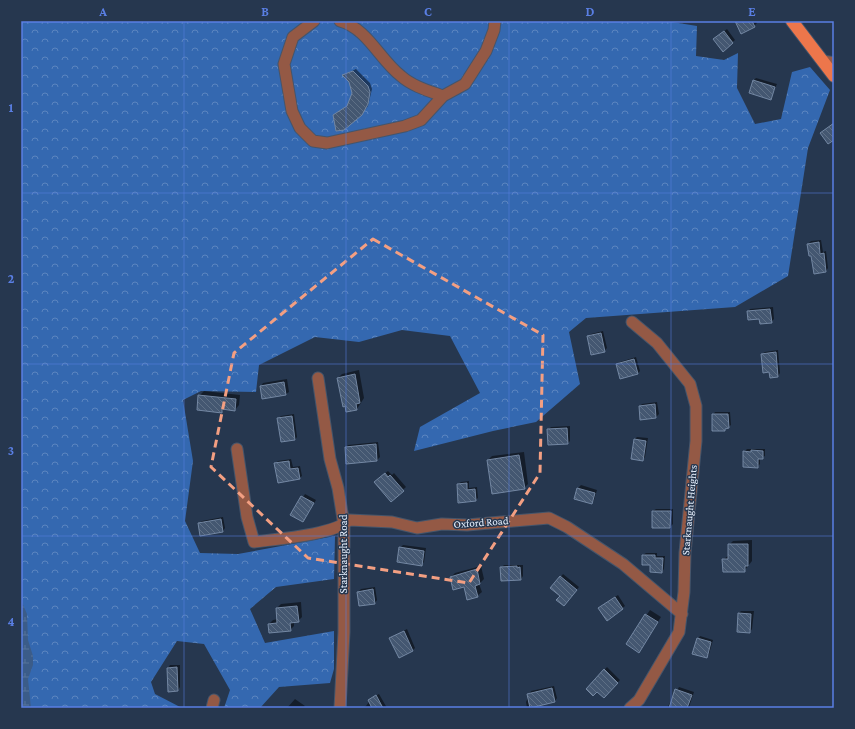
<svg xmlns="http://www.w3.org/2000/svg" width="855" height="729" font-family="'Crimson Pro',serif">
  <defs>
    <pattern id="forest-crowns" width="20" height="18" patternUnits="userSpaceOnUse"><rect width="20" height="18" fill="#3468b0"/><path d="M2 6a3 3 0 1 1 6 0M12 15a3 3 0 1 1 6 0" fill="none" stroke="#5b85c0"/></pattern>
    <pattern id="wetland-marsh" width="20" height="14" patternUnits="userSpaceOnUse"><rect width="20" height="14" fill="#3b5c89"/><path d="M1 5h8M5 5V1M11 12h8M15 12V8" fill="none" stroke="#57749b"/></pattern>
    <pattern id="building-back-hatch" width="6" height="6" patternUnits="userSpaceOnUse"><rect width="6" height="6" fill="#445771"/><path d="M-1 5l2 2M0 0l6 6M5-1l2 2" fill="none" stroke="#5f7086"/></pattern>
  </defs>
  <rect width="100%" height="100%" fill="#26374f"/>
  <!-- forest -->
  <path fill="url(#forest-crowns)" d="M21,21H666L697,26L696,56L724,60L738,53L737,88L755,124L781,119L792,72L810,67L830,90L808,148L788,276L735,307L586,318L569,332L580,384L536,422L493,431L414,451L420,427L480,393L450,336L402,330L359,342L315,337L259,365L256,392L201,391L183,400L193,461L185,521L200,553L238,554L335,536L334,579L276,587L250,609L265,643L334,631V669L330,683L279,687L260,708H224L230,690L204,644L177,641L151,682L155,694L182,708H21Z"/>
  <!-- wetland -->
  <path fill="url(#wetland-marsh)" d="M21,600L27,614L28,640L33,656V665L28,679L31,708H21Z"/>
  <!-- shadow -->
  <path fill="#0007" d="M736,21H756L757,23L754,26Z
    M727,29L735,40L723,50L717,37Z
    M356,69L370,83L372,89L368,106L362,114L334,115L349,105L352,99V87L344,75Z
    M756,78L777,84L770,98L754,80Z
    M821,240L823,252L826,251L828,268L826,271L812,255L808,244L811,241Z
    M773,307L774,319L771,322L748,312L750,309Z
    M603,331L607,348L604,351L588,337L591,334Z
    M778,350L780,373L778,376L762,354L765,352Z
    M636,357L640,371L638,373L617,365L620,362Z
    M359,370L364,398L357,409L338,378L342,374Z
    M287,379L289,392L286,394L263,398L261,386L263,383Z
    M204,391L240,395L239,405L235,410L224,409L221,412L199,396Z
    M657,402L659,414L656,417L640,406L642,404Z
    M715,412H730L731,425L728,427L713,415Z
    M294,414L297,437L295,440L278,419L281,416Z
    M570,426V441L568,443L548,430L551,427Z
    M637,437L648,438L645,457L642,460L635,439Z
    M378,442L380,457L377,460L347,463L346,448L348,445Z
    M747,449H765V456L760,458V464L757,467L744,452Z
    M524,452L528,484L524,488L488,460L492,456Z
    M291,459L293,467L300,466L302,476L299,478L275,464L278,461Z
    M388,471L392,475L394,473L406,487L391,500L378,479Z
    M469,481V488L477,487L478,498L475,500L458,484L461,482Z
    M581,485L597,490L594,500L592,503L575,499L578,488Z
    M305,494L316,500L303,521L292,515Z
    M656,509H673V524L670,527L653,511Z
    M223,517L225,528L223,531L199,523L202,521Z
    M752,540V561L744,571L723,560L729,555V545L733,541Z
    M403,545L426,548L424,562L421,565L400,548Z
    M646,553H657V556H665L664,569L662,572L643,555Z
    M504,565H523V576L521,579L501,568Z
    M481,566L484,579L479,584L482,592L477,596L451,577L455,573Z
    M563,574L579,587L566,602L552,588Z
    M375,587L377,600L375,603L358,592L361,589Z
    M618,595L625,606L607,620L602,606Z
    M301,602L302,617L298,621L294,622V626L290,630L269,624L273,620L278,619L277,608L281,604Z
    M650,610L661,617L639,651L627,644Z
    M741,611H754L752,629L750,632L739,613Z
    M407,629L415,648L413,650L390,638Z
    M700,636L713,640L709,654L706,657L698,639Z
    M170,665H180V687L178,690L168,668Z
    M607,667L620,680L604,697L597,691L587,689Z
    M554,686L557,698L555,701L538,705V708H527L526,702L531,691Z
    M679,687L694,692L689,707L667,708Z
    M379,694L387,708H362L366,706L372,698Z
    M295,699L305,706L303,708H287Z"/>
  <!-- building -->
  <path fill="url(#building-back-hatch)" stroke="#7387a3" d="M735,21H752L755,27L741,34Z
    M724,31L733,43L723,52L713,39Z
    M353,71L368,86L370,92L368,104L362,115L344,130L336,131L333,115L347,106L352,93L349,82L342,75Z
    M753,80L775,87L771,100L749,93Z
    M834,123V140L828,144L820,133Z
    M819,242L820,254L824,253L826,272L814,274L811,256H809L807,244Z
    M770,309L772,323L760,324L759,319L748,320L747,311Z
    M601,333L605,352L591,355L587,336Z
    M776,352L778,377L770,378L769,372L763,373L761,354Z
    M634,359L638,374L620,379L616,364Z
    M355,374L360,403L356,404L357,410L346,412L345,406L343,407L337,378Z
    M284,382L286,395L262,399L260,386Z
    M198,395L236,399L235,411L222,409V413L197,410Z
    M655,404L656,418L640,420L639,406Z
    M712,414H728L729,428L725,429V431H712Z
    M292,416L295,440L281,442L277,418Z
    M567,428L568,444L548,445L547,429Z
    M634,439L646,441L643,461L631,459Z
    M376,444L377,461L346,464L345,447Z
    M751,450L763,451V459H758V468L743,467V451L751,452Z
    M519,455L525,489L492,494L487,460Z
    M289,461L290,469L298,468L300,479L278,483L274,463Z
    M385,473L388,477L390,475L404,491L391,502L374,482Z
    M467,483V490L475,489L476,501L458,503L457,484Z
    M577,488L595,493L592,504L574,499Z
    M301,496L314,503L303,522L290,515Z
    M652,511H671L670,528H652Z
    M221,519L223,532L200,536L198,523Z
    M728,544H748V566H745V572H723L722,559H728Z
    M399,547L424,551L422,566L397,562Z
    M642,555H655V558H663L662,573L650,572V565H642Z
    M517,566V568L520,567L521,580L501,581L500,567Z
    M477,569L480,584L475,586L478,597L467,600L464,587L453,590L450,577Z
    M560,576L577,590L564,606L556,600L560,596L550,588Z
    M373,589L375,604L359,606L357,592Z
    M615,597L623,609L607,621L598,608Z
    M297,606L299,622L290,623L291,631L269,633L268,624L277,623L276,608Z
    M738,613L751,614L750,633L737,632Z
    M645,614L658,622L639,653L626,644Z
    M404,631L413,651L399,658L389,638Z
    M697,638L711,642L707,658L692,654Z
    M177,667L178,691L168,692L167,668Z
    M604,669L618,683L604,698L597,692L593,696L586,689Z
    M552,688L555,702L530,708L527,694Z
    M675,689L692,695L687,708H669Z
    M376,695L383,708H372L368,700Z"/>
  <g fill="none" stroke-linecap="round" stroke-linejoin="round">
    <defs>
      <path id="minor" d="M314,21L293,37L284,64L292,111L300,128L313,141L327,143L405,126L421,120L443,96L465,84L486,51L494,30L495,21
        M340,21C367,28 380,60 401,76C412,86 429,91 443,96
        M823,61L834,63
        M318,378L330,459L338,488L344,525V632L340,708
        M237,449L247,517L254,542C276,539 334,535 349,520L392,522L417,528L442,524L467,525L549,518L567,527L623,564L682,614
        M212,708L214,700
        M630,708L639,700L679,632L684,592L685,553L696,441V406L690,384L657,343L632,322"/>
      <path id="major" d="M792,21L834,76"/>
    </defs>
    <!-- minor casing -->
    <use href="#minor" stroke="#45556b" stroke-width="13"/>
    <!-- major casing -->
    <use href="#major" stroke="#45556b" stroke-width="14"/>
    <!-- minor -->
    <use href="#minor" stroke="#945945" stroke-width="11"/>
    <!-- major -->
    <use href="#major" stroke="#ed764b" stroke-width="12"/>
  </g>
  <!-- marked area -->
  <path fill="none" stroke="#f39f82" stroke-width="3" stroke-dasharray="8 5" stroke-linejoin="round" d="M373,239L543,335L540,473L469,583L308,558L211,467L234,353Z"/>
  <!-- grid -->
  <path fill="none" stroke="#5a7fe4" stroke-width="1" stroke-opacity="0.55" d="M184,21V708M346,21V708M509,21V708M671,21V708M21,193H834M21,364H834M21,536H834"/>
  <g text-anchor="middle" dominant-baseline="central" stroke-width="3" stroke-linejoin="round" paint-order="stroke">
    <!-- street labels -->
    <g font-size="11" fill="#e9f2ff" stroke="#26374f">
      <text transform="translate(689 510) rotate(-85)">Starknaught Heights</text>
      <text transform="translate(481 522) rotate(-4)">Oxford Road</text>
      <text transform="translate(343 554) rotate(-90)">Starknaught Road</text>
    </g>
  </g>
  <!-- border -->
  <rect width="855" height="729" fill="none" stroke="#26374f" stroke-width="44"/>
  <rect x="22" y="22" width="811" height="685" fill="none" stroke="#5a7fe4" stroke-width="1.5"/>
  <g font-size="13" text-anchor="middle" font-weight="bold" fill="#5a7fe4">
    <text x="103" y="16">A</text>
    <text x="265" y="16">B</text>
    <text x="428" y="16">C</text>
    <text x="590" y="16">D</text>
    <text x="752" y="16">E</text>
    <text x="11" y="112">1</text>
    <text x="11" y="283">2</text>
    <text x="11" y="455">3</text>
    <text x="11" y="626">4</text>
  </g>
</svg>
